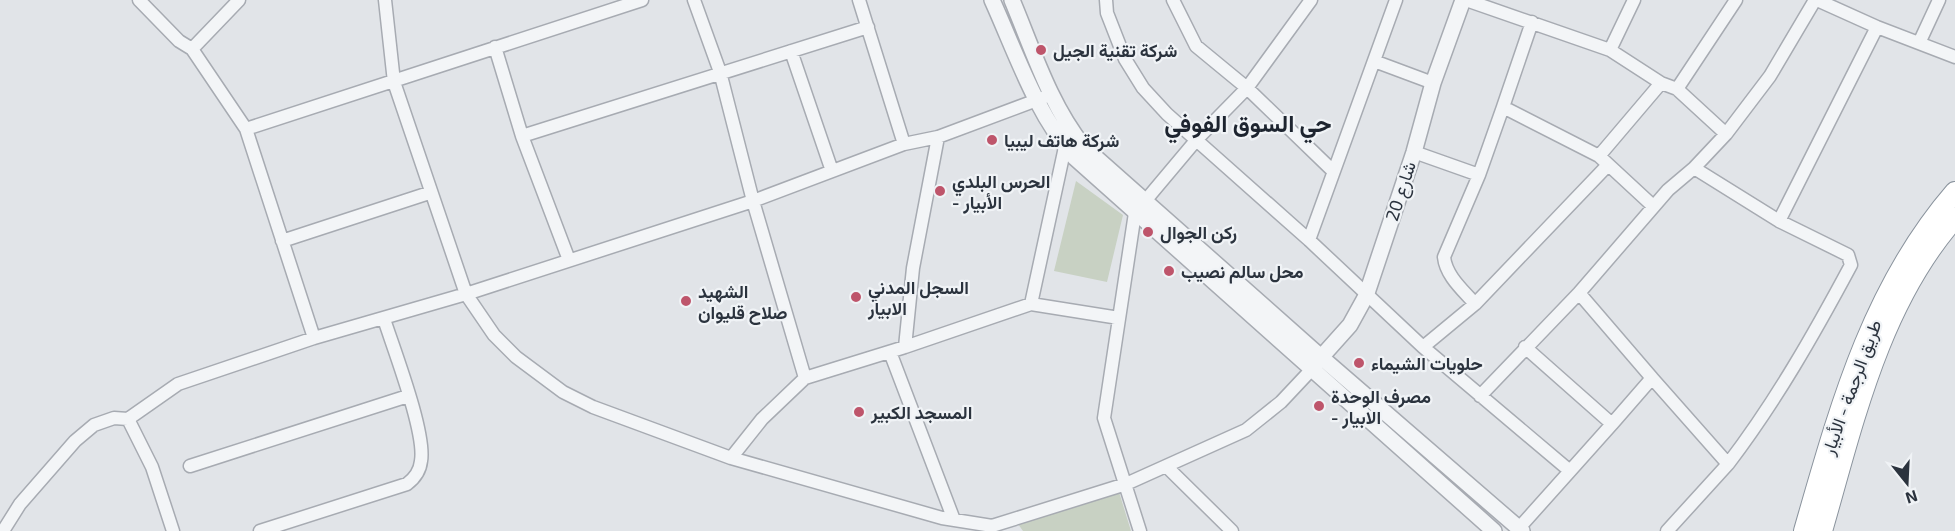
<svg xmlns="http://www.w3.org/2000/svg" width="1955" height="531" font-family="'Exo 2',Vazirmatn,sans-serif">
  <rect width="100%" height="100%" fill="#e1e4e8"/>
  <!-- green -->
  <path fill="#c8d1c3" d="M1076,181L1123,215L1107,282L1054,271Z
    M1119,492L1131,531H1023L1018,524Z"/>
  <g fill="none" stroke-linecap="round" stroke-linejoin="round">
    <defs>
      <path id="minor" d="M139,0L179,41L192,49
        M239,0L192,49L246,129L314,338
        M385,0L394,82L466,294L494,335L516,357L563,392L593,407L731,458L942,518L992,526L1126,484L1246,430L1281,402L1312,369
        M694,0L720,72L753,201L805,378
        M859,0L904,144
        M1106,0L1107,13L1125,59L1143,88L1167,114L1309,240L1423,347L1570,471L1612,424L1525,347
        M1173,0L1196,46L1247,88L1333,171
        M1466,0L1610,50L1661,83L1677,89L1736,0
        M1817,0L1877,27L1955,57
        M1532,22L1503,107L1599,156L1653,206
        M1920,41L1939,0
        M495,47L522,136L569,260
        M1610,50L1634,0
        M791,51L832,171
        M1374,61L1433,83
        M1677,89L1726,134
        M246,129L642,0
        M522,136L868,27
        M1414,152L1479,175
        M1599,156L1661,83
        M1694,168L1779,221L1877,27
        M1309,240L1396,0
        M282,241L429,193
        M1579,293L1652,378L1612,424
        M1031,304L1065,147
        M1475,304L1607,166
        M905,347L913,268L938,137
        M1423,347L1475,304C1463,290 1446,276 1444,257L1479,175L1503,107
        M890,352L954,520
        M1652,378L1728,464L1667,531
        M1480,396L1579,293L1668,190L1694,168L1726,134L1770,76L1815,0
        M128,419L152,467L173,531
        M731,458L762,419L805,378L905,347L1031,304L1119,318
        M1728,464C1776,401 1814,334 1851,265L1848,255L1779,221
        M190,466L408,396
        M1167,467L1232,531
        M1519,528L1570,471
        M3,531L20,504L75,441L94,425L114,418L128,419L178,384L314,338L466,294L753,201L904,144L938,137L1045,97
        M260,531L407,484C415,478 420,471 421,461C426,433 394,350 384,319
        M1140,531L1104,418L1135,213L1198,138L1247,88L1311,0"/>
      <path id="tertiary" d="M992,0C1016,53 1036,114 1075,158L1494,531
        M1012,0C1033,50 1050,105 1084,147L1321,357L1522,531
        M1316,363L1350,325L1366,296L1414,152L1433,83L1463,0"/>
      <path id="trunk" d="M1804,531C1839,410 1871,289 1955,192
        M1822,531C1853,424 1879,304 1955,218"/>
    </defs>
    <!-- minor casing -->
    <use href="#minor" stroke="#a7abb2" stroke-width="15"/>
    <!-- tertiary casing -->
    <use href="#tertiary" stroke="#a7abb2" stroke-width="18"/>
    <!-- trunk casing -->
    <use href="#trunk" stroke="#8a939d" stroke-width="22"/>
    <!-- minor -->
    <use href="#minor" stroke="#f3f5f7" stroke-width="12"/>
    <!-- tertiary -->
    <use href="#tertiary" stroke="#f3f5f7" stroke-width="15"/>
    <!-- trunk -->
    <use href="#trunk" stroke="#fff" stroke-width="20"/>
  </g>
  <!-- markers -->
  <g fill="#be556b" stroke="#f0f3f6" stroke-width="2">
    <circle cx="1041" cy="50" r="6"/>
    <circle cx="992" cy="140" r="6"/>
    <circle cx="940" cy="191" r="6"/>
    <circle cx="1148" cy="232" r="6"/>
    <circle cx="1169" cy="271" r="6"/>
    <circle cx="856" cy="297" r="6"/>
    <circle cx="686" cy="301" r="6"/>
    <circle cx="1359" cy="363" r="6"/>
    <circle cx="1319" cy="406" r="6"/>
    <circle cx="859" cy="412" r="6"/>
  </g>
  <g text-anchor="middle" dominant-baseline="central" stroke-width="4.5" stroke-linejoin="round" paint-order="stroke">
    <!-- poi labels -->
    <g font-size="18" font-weight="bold" fill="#2b333e" stroke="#f0f3f6" text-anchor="start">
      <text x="1053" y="50">شركة تقنية الجيل</text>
      <text x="1004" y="140">شركة هاتف ليبيا</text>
      <text x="952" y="181">الحرس البلدي<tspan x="952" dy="21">- الأبيار</tspan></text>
      <text x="1160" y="232">ركن الجوال</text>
      <text x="1181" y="271">محل سالم نصيب</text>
      <text x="868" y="287">السجل المدني<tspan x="868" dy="21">الابيار</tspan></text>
      <text x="698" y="291">الشهيد<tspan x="698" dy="21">صلاح قليوان</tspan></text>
      <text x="1371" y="363">حلويات الشيماء</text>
      <text x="1331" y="396">مصرف الوحدة<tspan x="1331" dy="21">- الابيار</tspan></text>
      <text x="871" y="412">المسجد الكبير</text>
    </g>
    <!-- street labels -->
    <g font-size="18" fill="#2b333e" stroke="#f0f3f6">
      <text transform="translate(1400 191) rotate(-72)">شارع 20</text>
      <text transform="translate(1851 387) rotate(-70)">طريق الرجمة - الأبيار</text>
    </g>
    <!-- district labels -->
    <g font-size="24" font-weight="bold" fill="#1d242f" stroke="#f0f3f6">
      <text x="1248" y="122">حي السوق الفوفي</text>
    </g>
  </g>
  <!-- north arrow -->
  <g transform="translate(1907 483) rotate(162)" stroke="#f0f3f6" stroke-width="4.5" paint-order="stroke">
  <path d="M0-4.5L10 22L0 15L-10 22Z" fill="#2b333e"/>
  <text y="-9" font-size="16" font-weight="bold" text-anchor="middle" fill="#2b333e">N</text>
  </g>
</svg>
